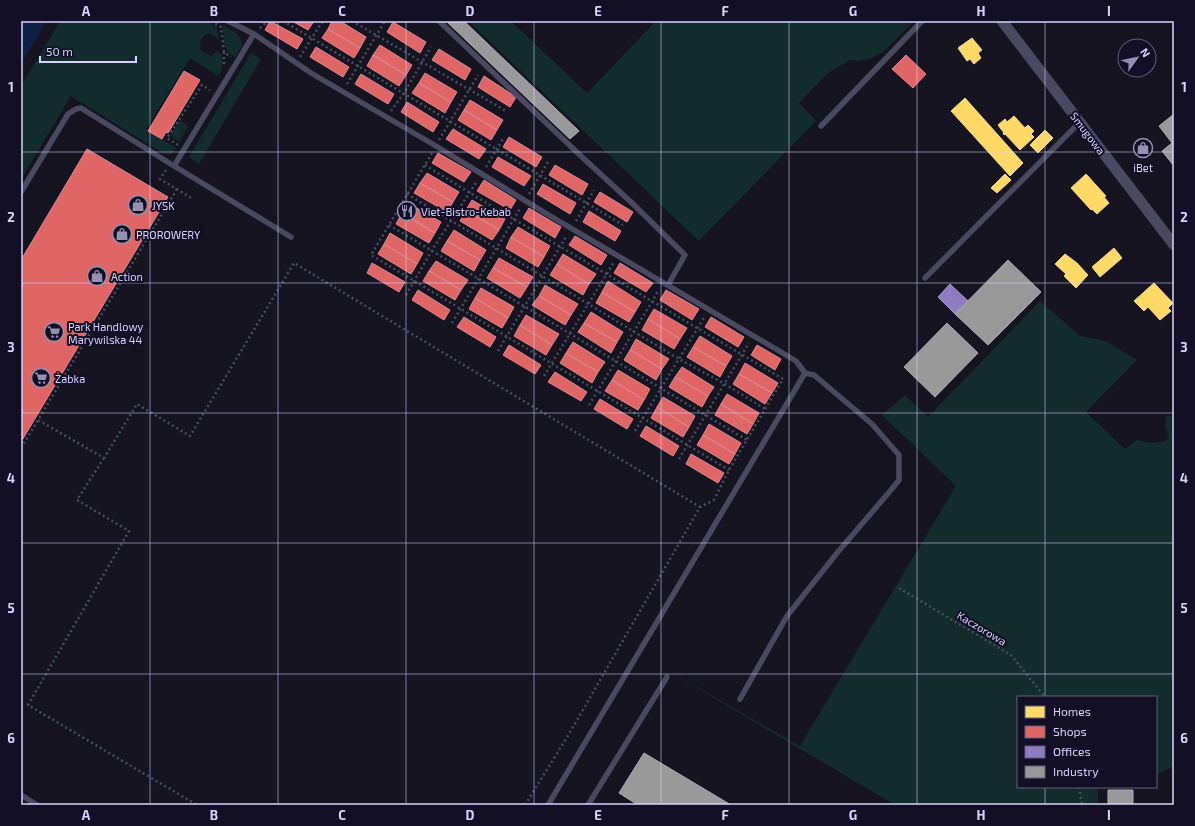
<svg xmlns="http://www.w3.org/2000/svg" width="1195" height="826" font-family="'Exo 2',sans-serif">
  <rect width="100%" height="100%" fill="#161421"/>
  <!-- green -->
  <path fill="#132c2d" d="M60,21H207L217,27L219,40C209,27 197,36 201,51L211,56L218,51C225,56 223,69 219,76L190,58L146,129L176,148L172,154H164L71,96L21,179V86Z
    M468,21H511L587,93L656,21H914L882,53L869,59L859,61L850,60L838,67L827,74L799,103L816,121L699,241Z
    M223,25C232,31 242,34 242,46L235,57C221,48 224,40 223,25Z
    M251,53L261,59L199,164L189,157Z
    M180,120L185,124L188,127L179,142L171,136Z
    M1040,301L1080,336L1106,341L1137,360L1086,412L1125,449L1137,440L1152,443L1165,441L1169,436L1165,426L1166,417L1174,414V766L1156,775V697H1018V787H1098V805H895L658,665L800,746L956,486L882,415L905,395L928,417Z"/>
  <!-- water -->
  <path fill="#0d2144" d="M21,21H47L21,64Z"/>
  <!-- homes -->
  <path fill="#ffd966" stroke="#f4d894" d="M972,38L982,50L978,53L981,58L974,64L970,59L967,61L958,48Z
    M965,98L1023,163L1010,176L951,111Z
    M1014,116L1025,128L1028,125L1034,131L1031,134L1034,137L1020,150L1005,134L1004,135L1003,133H1004L998,125L1005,119L1007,122Z
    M1045,130L1053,138L1038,153L1030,145Z
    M1005,174L1011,180L997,193L991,188Z
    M1086,174L1106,196L1104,197L1109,203L1097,214L1092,209L1091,210L1071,188Z
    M1114,248L1122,258L1100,277L1092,267Z
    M1065,254L1077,263L1066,274L1055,264Z
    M1077,263L1088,275L1076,288L1064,276Z
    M1154,283L1173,303L1168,308L1171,311L1160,320L1148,307L1144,311L1134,301Z"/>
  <!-- shops -->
  <path fill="#e06666" stroke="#de8794" d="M270,21L303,39L297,49L265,30Z
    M292,21H314L308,30Z
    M332,21H340L366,37L360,48L328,29Z
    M393,22L426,42L420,53L387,32Z
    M328,29L360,48L354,58L322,38Z
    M380,45L412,65L406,75L373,55Z
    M316,47L349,67L343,77L310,57Z
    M439,49L471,69L465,80L432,60Z
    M373,55L406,75L399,86L367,66Z
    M906,55L926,74L913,88L892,69Z
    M184,71L200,80L168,133L166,132L162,139L148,131Z
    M425,73L457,92L451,102L419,83Z
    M361,74L394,94L388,104L355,84Z
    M484,76L516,97L510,107L478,87Z
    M419,83L451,102L445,113L412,93Z
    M470,100L503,120L497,130L464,110Z
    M407,102L439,122L433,132L401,112Z
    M464,110L497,130L491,140L458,120Z
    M453,129L486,149L479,159L446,139Z
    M509,137L542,157L536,167L503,147Z
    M87,149L168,197L21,442V260Z
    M438,153L471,172L464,182L432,163Z
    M498,157L531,176L524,186L492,167Z
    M555,165L588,184L582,195L549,175Z
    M427,173L459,192L453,202L420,183Z
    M484,180L516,200L510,210L477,191Z
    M420,183L453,202L447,212L414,193Z
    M543,184L576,203L570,214L537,194Z
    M600,192L633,212L627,222L594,202Z
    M472,200L505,219L499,230L466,210Z
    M408,203L441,222L435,233L402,213Z
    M529,208L561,227L555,238L523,218Z
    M466,210L499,230L492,240L460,221Z
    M589,211L621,231L615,241L583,222Z
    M402,213L435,233L429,243L396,224Z
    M518,227L550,246L544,257L511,237Z
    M454,230L486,250L480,260L447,241Z
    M390,233L423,253L417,264L384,244Z
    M575,236L607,255L601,265L569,245Z
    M511,237L544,257L538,267L506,248Z
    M447,241L480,260L474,271L441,251Z
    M384,244L417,264L411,274L378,254Z
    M563,254L596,274L589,284L557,264Z
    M499,258L533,277L527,287L493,268Z
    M436,261L468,280L461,290L429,271Z
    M372,263L405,282L399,292L367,273Z
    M620,263L653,283L646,292L614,273Z
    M557,264L589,284L583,295L550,275Z
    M493,268L527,287L520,298L487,278Z
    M429,271L461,290L455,300L423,281Z
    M608,281L641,302L635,312L602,292Z
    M545,285L578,304L571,315L539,296Z
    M481,288L514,307L508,318L475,298Z
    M418,290L450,310L444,320L412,300Z
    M666,290L699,309L692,320L660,300Z
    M602,292L635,312L629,322L596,303Z
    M539,296L571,315L565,325L532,305Z
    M475,298L508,318L502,328L469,309Z
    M654,309L687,328L680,339L648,319Z
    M591,312L623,332L617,342L584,323Z
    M526,315L559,334L552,345L520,325Z
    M464,317L496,337L490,347L457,327Z
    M711,317L744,337L738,347L705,327Z
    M648,319L680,339L674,349L642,330Z
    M584,323L617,342L611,353L578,332Z
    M520,325L552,345L546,355L514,336Z
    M700,336L732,356L726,366L693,347Z
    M636,339L669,359L662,369L630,350Z
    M573,342L605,362L598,372L566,353Z
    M509,345L541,365L535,374L503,355Z
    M757,345L781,359L775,370L751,355Z
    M693,347L726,366L720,377L687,357Z
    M630,350L662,369L656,380L624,360Z
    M566,353L598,372L592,383L560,363Z
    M745,363L778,383L772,393L739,374Z
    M682,367L714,387L708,396L675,377Z
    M618,370L650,389L644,400L612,380Z
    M555,372L587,392L581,401L548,382Z
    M739,374L772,393L765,404L733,384Z
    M675,377L708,396L702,407L669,387Z
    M612,380L644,400L638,410L605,391Z
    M727,394L759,413L753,424L721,404Z
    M663,397L695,416L689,427L657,407Z
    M600,399L633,419L627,429L594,409Z
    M721,404L753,424L747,434L715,415Z
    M657,407L689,427L683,437L651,418Z
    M709,424L741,443L735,454L703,435Z
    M646,426L679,446L673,456L640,436Z
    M703,435L735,454L729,464L697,445Z
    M691,454L724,473L718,483L686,464Z"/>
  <!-- offices -->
  <path fill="#8e7cc3" stroke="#a496d5" d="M950,284L968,301L955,314L938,297Z"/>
  <!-- industry -->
  <path fill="#999" stroke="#acabb8" d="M446,21H464L579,131L570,139Z
    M1174,114V166L1162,151L1172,143L1159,126Z
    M1008,260L1041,292L988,345L955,314Z
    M947,323L978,353L935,397L904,367Z
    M644,753L731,805H638L619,793Z
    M1108,790H1133V805H1108Z"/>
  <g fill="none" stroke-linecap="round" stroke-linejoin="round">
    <!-- path -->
    <path stroke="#44505f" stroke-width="2.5" stroke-dasharray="2 3" stroke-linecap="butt" d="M211,21L221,27L224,52L231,57
      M283,21L623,225
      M352,21L506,111
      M260,28L268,21
      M224,52V66
      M300,57L320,25L324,21
      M347,84L385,21
      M391,111L404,93L431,47
      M439,140L478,75
      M178,145L167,138L202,85L210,90
      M432,153L371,255L729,470
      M425,165L470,193L783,379L729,470L714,500
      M486,167L504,137
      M166,170L160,179L193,199
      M177,189L38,420L104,458L137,404L190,436L294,263L700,507
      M407,194L679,359L725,384L765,409
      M529,194L548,162
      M576,221L594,190
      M389,225L747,440
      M406,295L432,250L477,181
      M452,323L521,207
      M498,351L567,235
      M544,376L614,262
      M589,405L659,290
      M635,431L705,316
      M21,448L38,420
      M104,458L77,500L129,531L28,705L197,805
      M679,459L749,343
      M899,588L1011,655L1045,697
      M1079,787L1082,805
      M525,805L569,734L700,507L714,500"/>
    <!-- lane -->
    <path stroke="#4a4962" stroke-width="5.5" d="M228,21L254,34L311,73L436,146L547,214L796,361L805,373L548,805
      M439,21L582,157L632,203L685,255L668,285
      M254,34L174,166L291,237
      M821,126L922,21
      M21,192L68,114L76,109L81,108L174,166
      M925,278L1080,122
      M740,699L787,616L837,553L891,490L899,480V455L872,424L814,375L805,373
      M21,795L37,805
      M588,805L667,677"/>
    <!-- street -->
    <path stroke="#4a4962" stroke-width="11" d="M1002,21L1174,245"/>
  </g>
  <!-- grid -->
  <path fill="none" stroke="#d9d4ff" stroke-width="1" stroke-opacity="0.55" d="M150,21V805M278,21V805M406,21V805M534,21V805M661,21V805M789,21V805M917,21V805M1045,21V697M21,152H1174M21,283H1174M21,413H1174M21,543H1174M21,674H1174M1045,787V805"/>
  <!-- icons -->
  <defs>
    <symbol id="shop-ring" viewBox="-11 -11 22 22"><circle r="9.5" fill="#130f26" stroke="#9591b1" stroke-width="1.5"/><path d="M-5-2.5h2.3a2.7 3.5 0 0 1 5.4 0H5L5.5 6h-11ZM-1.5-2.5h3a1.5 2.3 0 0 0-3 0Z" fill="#9591b1"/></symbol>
    <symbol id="restaurant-ring" viewBox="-11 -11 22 22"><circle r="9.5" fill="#130f26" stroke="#9591b1" stroke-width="1.5"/><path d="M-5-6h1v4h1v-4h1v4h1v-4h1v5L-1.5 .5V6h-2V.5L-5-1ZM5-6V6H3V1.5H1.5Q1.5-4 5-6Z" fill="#9591b1"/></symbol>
    <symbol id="supermarket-ring" viewBox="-11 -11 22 22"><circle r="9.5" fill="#130f26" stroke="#9591b1" stroke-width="1.5"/><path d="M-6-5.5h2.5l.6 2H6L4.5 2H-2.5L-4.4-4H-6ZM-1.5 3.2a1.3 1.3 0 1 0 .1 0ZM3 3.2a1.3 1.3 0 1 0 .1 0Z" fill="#9591b1"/></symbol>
  </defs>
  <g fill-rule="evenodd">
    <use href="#shop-ring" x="1132" y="137" width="22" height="22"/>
    <use href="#shop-ring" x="127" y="194" width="22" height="22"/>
    <use href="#restaurant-ring" x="396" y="200" width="22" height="22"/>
    <use href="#shop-ring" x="111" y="223" width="22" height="22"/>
    <use href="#shop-ring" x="86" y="265" width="22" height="22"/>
    <use href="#supermarket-ring" x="43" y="321" width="22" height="22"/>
    <use href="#supermarket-ring" x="30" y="367" width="22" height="22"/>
  </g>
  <g text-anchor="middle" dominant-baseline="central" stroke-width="4" stroke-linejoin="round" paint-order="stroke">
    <!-- street labels -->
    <g font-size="11" fill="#d9d4ff" stroke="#130f26">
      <text transform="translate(1088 133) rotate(53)">Smugowa</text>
      <text transform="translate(982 628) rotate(31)">Kaczorowa</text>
    </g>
    <!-- poi labels -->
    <g font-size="11" fill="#d9d4ff" stroke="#130f26" text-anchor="start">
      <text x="1143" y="167" text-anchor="middle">iBet</text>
      <text x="152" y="205">JYSK</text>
      <text x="421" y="211">Viet-Bistro-Kebab</text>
      <text x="136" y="234">PROROWERY</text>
      <text x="111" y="276">Action</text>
      <text x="68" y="326">Park Handlowy<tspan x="68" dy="13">Marywilska 44</tspan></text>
      <text x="55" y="378">Żabka</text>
    </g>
  </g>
  <!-- border -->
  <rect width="1195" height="826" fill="none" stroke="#130f26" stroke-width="44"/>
  <!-- legend -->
  <rect x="1017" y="696" width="140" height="92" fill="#130f26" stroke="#625e7d"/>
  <rect x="1025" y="706" width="20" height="12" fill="#ffd966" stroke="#625e7d"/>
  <text x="1053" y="716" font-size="12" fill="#d9d4ff">Homes</text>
  <rect x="1025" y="726" width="20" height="12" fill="#e06666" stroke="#625e7d"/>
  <text x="1053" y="736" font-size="12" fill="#d9d4ff">Shops</text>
  <rect x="1025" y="746" width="20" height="12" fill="#8e7cc3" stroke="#625e7d"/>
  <text x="1053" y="756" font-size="12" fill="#d9d4ff">Offices</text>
  <rect x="1025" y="766" width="20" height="12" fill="#999999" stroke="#625e7d"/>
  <text x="1053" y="776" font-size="12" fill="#d9d4ff">Industry</text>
  <!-- north arrow -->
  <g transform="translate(1137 58) rotate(57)"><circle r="19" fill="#130f26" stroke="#625e7d"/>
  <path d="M0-3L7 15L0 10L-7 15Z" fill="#9591b1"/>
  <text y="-6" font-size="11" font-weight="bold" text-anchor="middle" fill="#d9d4ff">N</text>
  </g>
  <!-- scale -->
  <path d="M40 56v6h96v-6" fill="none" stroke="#d9d4ff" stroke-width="2"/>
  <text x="46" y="56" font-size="12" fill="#d9d4ff" stroke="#130f26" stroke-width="3" paint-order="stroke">50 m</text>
  <rect x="22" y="22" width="1151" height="782" fill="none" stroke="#d9d4ff" stroke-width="1.5"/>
  <g font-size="13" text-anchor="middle" font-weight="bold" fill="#d9d4ff">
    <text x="86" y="16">A</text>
    <text x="214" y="16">B</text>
    <text x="342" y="16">C</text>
    <text x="470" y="16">D</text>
    <text x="598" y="16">E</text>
    <text x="725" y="16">F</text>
    <text x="853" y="16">G</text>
    <text x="981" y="16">H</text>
    <text x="1109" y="16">I</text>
    <text x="11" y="92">1</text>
    <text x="1184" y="92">1</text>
    <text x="11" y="222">2</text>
    <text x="1184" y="222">2</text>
    <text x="11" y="352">3</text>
    <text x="1184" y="352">3</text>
    <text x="11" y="483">4</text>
    <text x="1184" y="483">4</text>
    <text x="11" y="613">5</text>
    <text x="1184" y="613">5</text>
    <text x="11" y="743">6</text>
    <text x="1184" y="743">6</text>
    <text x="86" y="820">A</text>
    <text x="214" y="820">B</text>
    <text x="342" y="820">C</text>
    <text x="470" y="820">D</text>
    <text x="598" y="820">E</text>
    <text x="725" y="820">F</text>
    <text x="853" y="820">G</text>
    <text x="981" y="820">H</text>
    <text x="1109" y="820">I</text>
  </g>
</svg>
